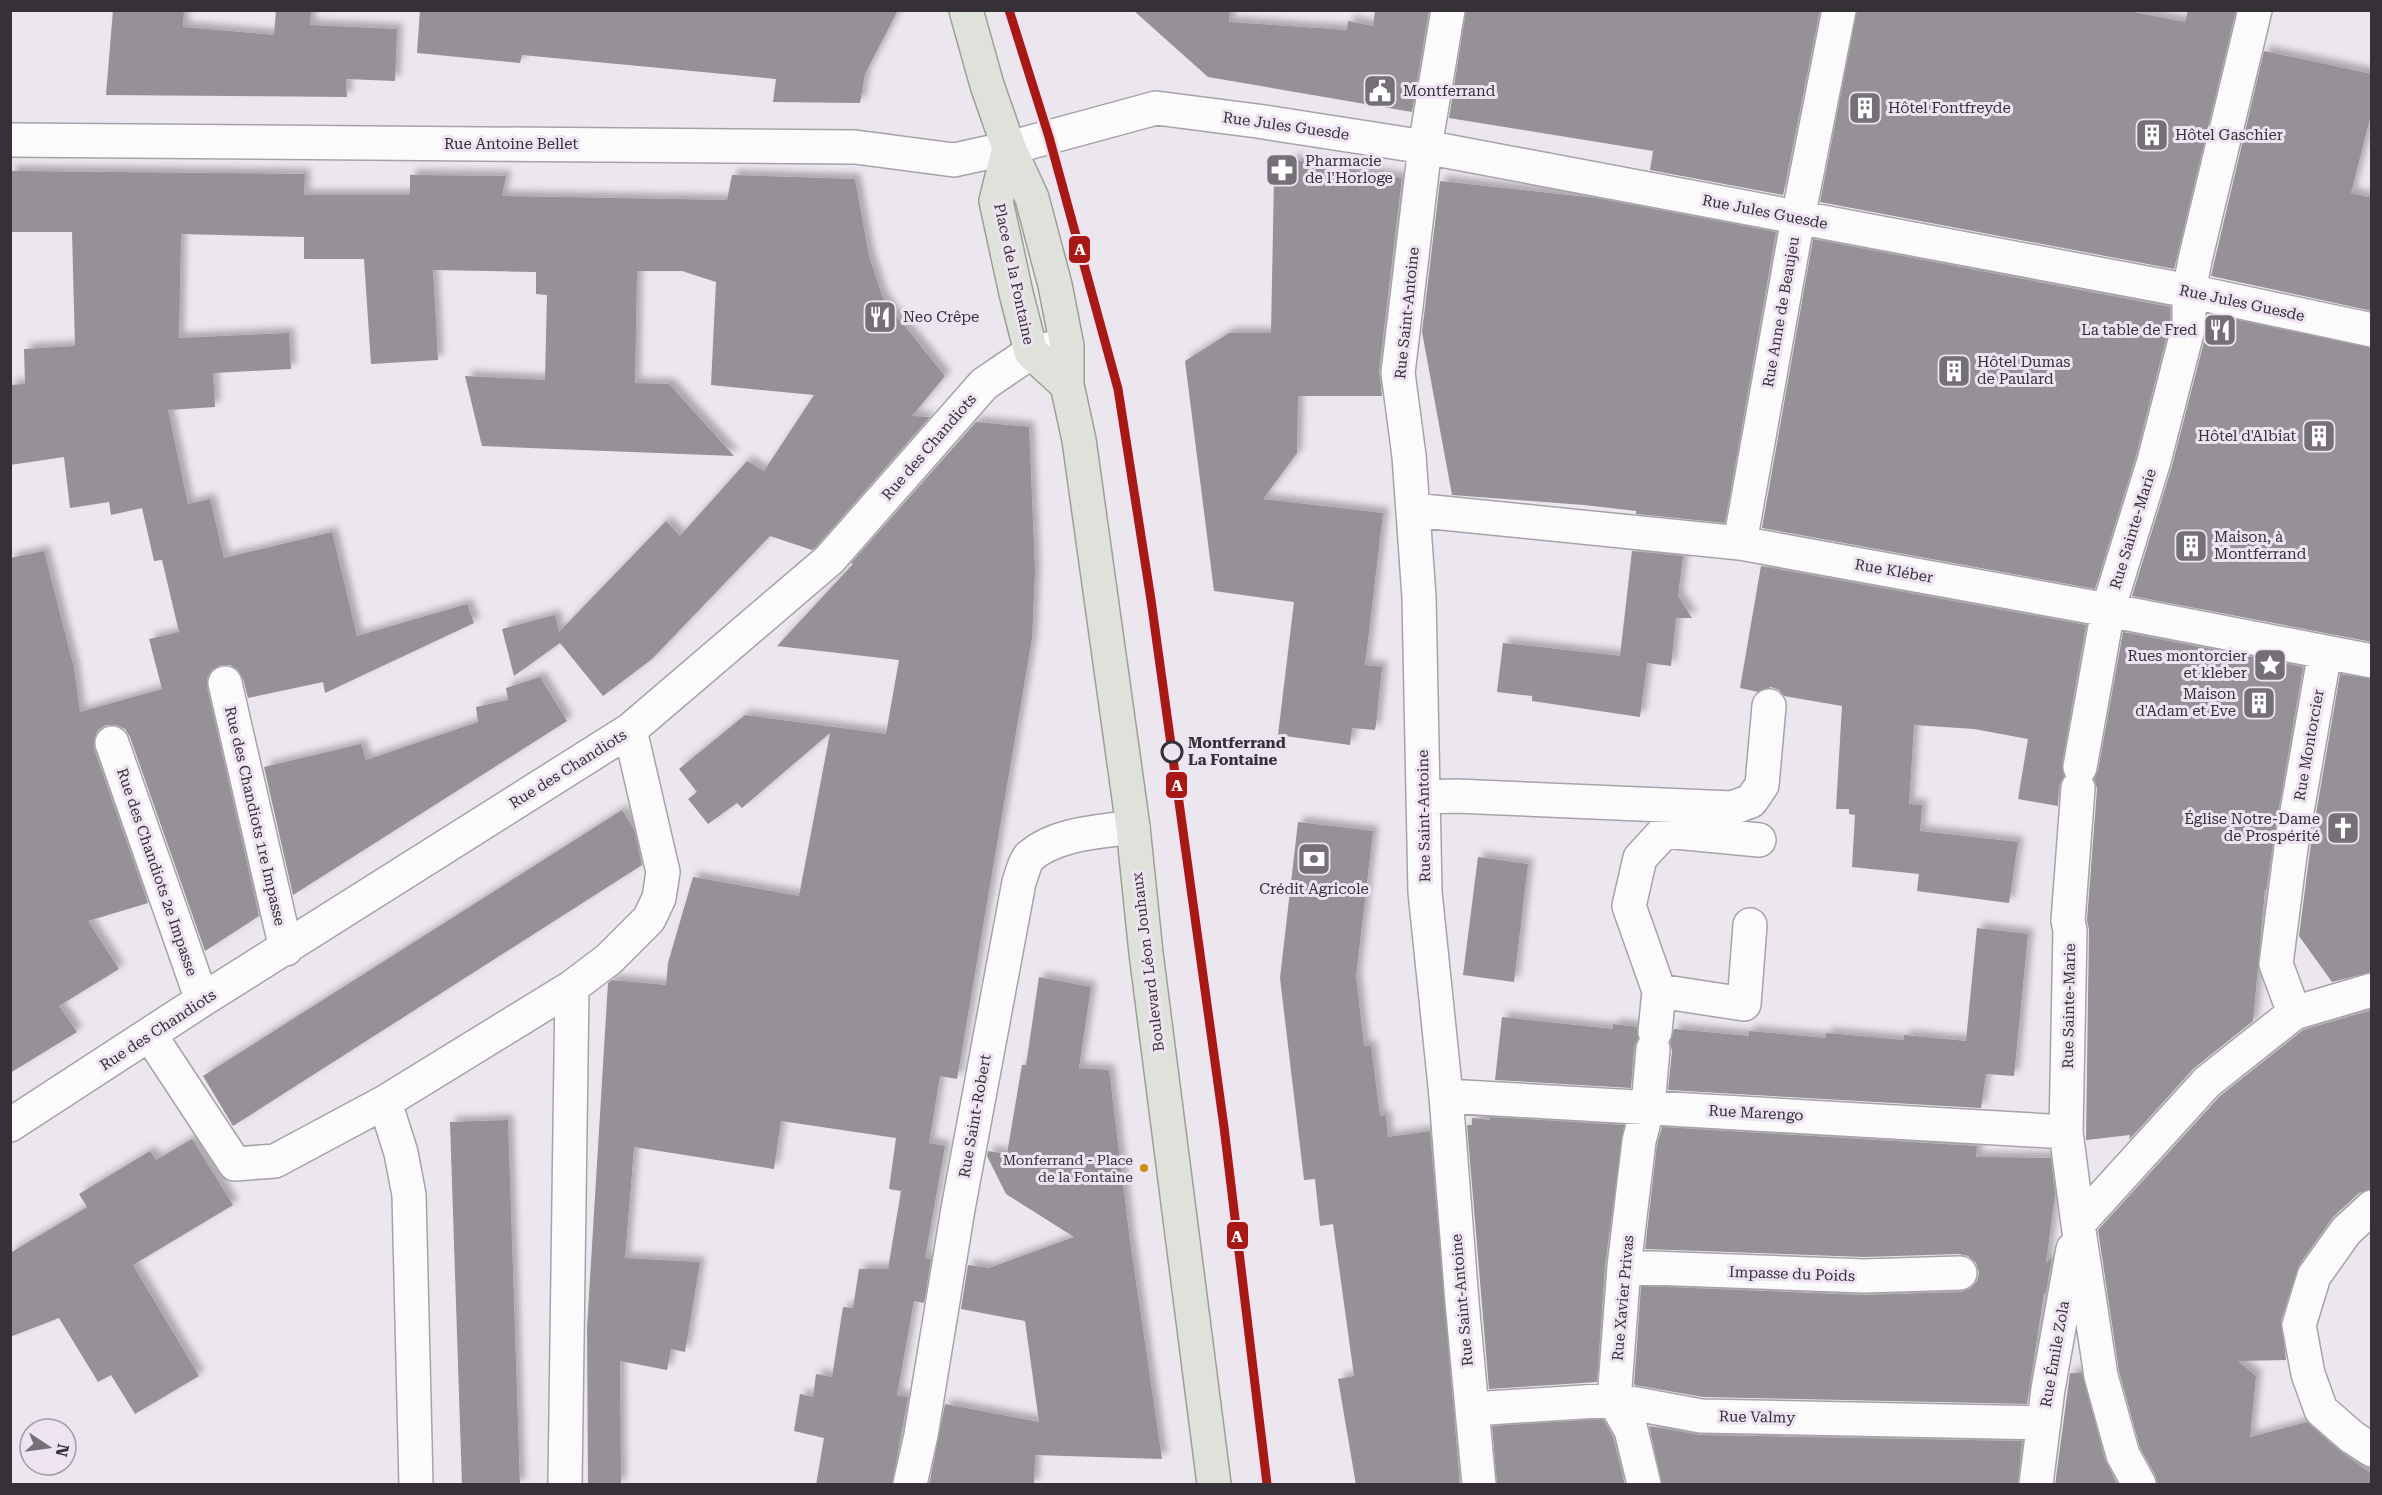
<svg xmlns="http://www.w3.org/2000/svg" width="2382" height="1495" font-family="'Roboto Serif',serif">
  <defs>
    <filter id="shadow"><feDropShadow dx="5.5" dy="-5.5" stdDeviation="3" flood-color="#0004"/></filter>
  </defs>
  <rect width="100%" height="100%" fill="#ece6ee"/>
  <!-- building -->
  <path fill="#969197" filter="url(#shadow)" d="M113,10H184L183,27L274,35L276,10H311L310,25L397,29L395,81L346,79L347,97L106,95Z
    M420,10H898L865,74L860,103L773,102L776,79L522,55L520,63L417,53Z
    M1133,10H1230L1229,22L1347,30L1348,21L1373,26L1375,10H1429L1412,112L1208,77Z
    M1466,10H1820L1783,195L1650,170L1653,151L1449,118Z
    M1857,10H2123L2185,22L2188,10H2236L2174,269L1820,202Z
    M2264,51L2372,74V110L2351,193L2372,198V311L2211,276Z
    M1293,160L1402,178L1379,371L1382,396H1298L1297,453L1263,499L1383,513L1365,665L1382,667L1376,724L1375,730L1352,728L1350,745L1278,735L1294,602L1214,591L1185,361L1229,333H1271L1274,178Z
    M10,171L305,174L304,195H410V175L506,176L502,196L727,200L732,175L855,179L869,256L881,293L886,303L945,376L912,416L930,417L816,547L812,550L770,536L652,659L603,696L560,643L514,676L502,629L555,615L559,632L666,521L680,536L747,461L764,471L814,395L711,385L716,282L682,271H637L635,383L669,384L734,456L482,446L465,376L545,380L547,295L536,294V272L433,270L438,360L371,364L364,259H304V237L181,234L179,338L289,333L291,369L213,373L215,407L168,410L188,504L210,499L224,558L332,532L357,636L467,604L474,623L325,693L323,682L248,698L243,679L238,670L230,665H221L212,670L207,678V687L259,916L205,951L130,737L125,729L116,725H106L98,730L94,739V749L148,903L88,921L119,969L59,1006L77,1032L10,1073V558L44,551L74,668L80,712L162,689L149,639L179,632L162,560L154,561L142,508L111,515L109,502L70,508L64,457L10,465V385L25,384L24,349L75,346L72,232H10Z
    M1440,181L1596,198L1776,232L1725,523L1636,514V511L1584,505L1452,495L1422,332Z
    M1813,239L2170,307V323L2136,456L2095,589L1762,528Z
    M2208,314L2372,348V642L2132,596L2172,466L2207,330Z
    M976,422L1029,427L1035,571L1032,638L957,1079L940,1076L929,1143L945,1146L925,1258L931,1259L924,1303L914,1301L897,1395L908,1397L892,1485H816L824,1438L794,1431L800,1394L813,1397L816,1374L832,1377L843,1307L853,1308L859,1269H888L901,1191L889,1189L896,1138L781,1121L774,1169L634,1147L625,1258L700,1262L685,1352L671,1349L667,1370L620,1361L621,1485H588L587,1328L608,983L612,980L666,985L668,963L693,877L799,896L830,733L742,808L737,803L708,824L688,799L697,792L679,769L745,715L886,734L899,660L777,646L853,564L851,563Z
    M1632,551L1683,556L1678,596L1692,618H1676L1671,666L1647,663L1640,717L1532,701V696L1497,692L1503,643L1620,656Z
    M1761,566L2086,625L2062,764L2064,776L2059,786L2058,806L2018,799L2028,739L1974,729L1914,725L1909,804L1922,805L1920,831L2018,842L2009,903L1917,891L1919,874L1852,867L1855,815L1849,814V809H1836L1842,706L1784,696L1779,690L1771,687L1758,692L1740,688Z
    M2123,632L2303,667L2274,837L2266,892L2265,889L2253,1021L2193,1069L2129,1140L2130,1135L2086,1140L2089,930L2087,920L2097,789L2094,779L2098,770Z
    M2340,674L2372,679V972L2332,982L2299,936L2311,843Z
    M540,677L567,721L293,895L264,767L361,744L366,760L478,722L476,707L508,700L506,688Z
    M622,810L634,829L642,865L233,1126L203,1076Z
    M1298,822L1373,831L1356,976L1364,1046H1371L1380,1116H1386L1388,1137L1430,1131L1460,1485H1356L1338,1379L1354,1376L1333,1224L1320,1226L1315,1179L1304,1180L1280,978Z
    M1478,857L1528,864L1514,982L1463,975Z
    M1977,928L2028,934L2014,1076L1986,1074L1981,1108L1668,1090L1672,1051L1670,1043L1674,1029L1749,1036V1031L1826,1038V1033L1904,1040V1035L1966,1041Z
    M1039,977L1091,987L1079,1068L1109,1070L1130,1241L1162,1459L1035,1455L1034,1485H929L945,1404L1039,1422L1025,1321L961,1309L968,1265L989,1268L1074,1237L1006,1194L987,1156L988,1151L1007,1154L1022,1065H1026Z
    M2372,1010V1189L2359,1193L2333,1217L2299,1265L2281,1320L2286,1360L2238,1361L2256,1376L2250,1437L2307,1422L2340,1451L2372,1474V1485H2158L2155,1475L2140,1448L2119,1372L2098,1230L2220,1096L2303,1030Z
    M1502,1017L1613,1029V1024L1637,1027L1638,1038L1634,1047L1631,1088L1495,1080Z
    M1490,1117L1624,1125L1605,1265L1597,1382L1489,1389L1467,1125H1472V1118L1490,1120Z
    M508,1120L520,1485H462L450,1122Z
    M1662,1127L1977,1146L1976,1157L2051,1158L2055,1194L2046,1263L2052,1257L2046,1293H2044L2027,1404L1703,1397L1634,1385L1641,1286L1863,1295L1961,1292L1970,1289L1977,1281L1979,1273L1976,1263L1968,1256L1959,1254L1864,1257L1645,1249L1657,1144Z
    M192,1139L233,1205L133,1265L199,1376L135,1414L111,1375L98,1382L59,1318L10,1337V1253L87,1207L79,1194L150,1151L156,1160Z
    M2070,1373H2082L2105,1460L2118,1485H2055Z
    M1603,1419L1613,1437L1625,1485H1497L1492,1426Z
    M1649,1426L1701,1435L2022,1441L2018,1485H1662Z"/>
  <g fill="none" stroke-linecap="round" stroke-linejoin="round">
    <defs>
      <path id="minor" d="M1448,10L1425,147L1398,373L1409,456L1419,597L1425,892L1446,1096L1462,1302L1479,1484
        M10,140L855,147L954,160L1009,148L1156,108L1257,121L1425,147L2189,291L2372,330
        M1413,510L1740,543L2108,610L2372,661
        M1740,543L1798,218L1839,10
        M225,683L286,949
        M112,743L202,1000
        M2080,767L2108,610L2154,461L2189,325V291L2195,260L2255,10
        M2078,788L2068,921L2070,930L2066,1132L2078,1224L2101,1376L2123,1455L2139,1484
        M1424,797L1456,796L1732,808L1751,801L1762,785L1769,706
        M1659,991L1744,1004L1750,925
        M2294,1013L2276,964L2292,840L2325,652
        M1655,1032L1659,991L1629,906L1640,858L1665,831L1759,840
        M150,1035L235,1164L275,1161L385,1102L572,987L609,959L649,919L659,898L663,872L630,730
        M1446,1096L2066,1132
        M385,1102L401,1153L409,1195L416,1484
        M10,1125L202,1000L630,730L829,560L984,384L1031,352L1059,347
        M2372,1207L2346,1231L2314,1276L2299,1325L2308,1374L2321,1410L2352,1437L2372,1450
        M2078,1224L2207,1082L2294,1013L2372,990
        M1624,1267L1864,1276L1960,1273
        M1472,1409L1614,1400L1701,1416L2044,1423
        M565,1484L572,987
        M910,1484L921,1435L958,1209L1019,882C1022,874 1025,861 1030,856C1057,833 1100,832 1133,827
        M1644,1484L1631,1430L1614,1400L1624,1267L1639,1141L1648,1106L1653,1049
        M2036,1484L2048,1389L2073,1249"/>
      <path id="major" d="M966,10L987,85L1009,148L1032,198L1055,285L1067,346V385L1079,440L1133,827L1146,953L1214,1484
        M1009,148L996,201L1016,293L1031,352L1067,385"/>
    </defs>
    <!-- minor casing -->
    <use href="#minor" stroke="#a7a2a9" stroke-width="36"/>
    <!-- major casing -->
    <use href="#major" stroke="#9ca093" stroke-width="36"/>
    <!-- minor -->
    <use href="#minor" stroke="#fcfbfc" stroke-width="33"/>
    <!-- major -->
    <use href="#major" stroke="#dee2da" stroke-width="33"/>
    <defs>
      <path id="tram-1" d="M1009,10L1049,137L1118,389L1151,600L1224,1127L1267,1484"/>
    </defs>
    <!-- tram-1 casing -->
    <use href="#tram-1" stroke="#eee3f1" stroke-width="14"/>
    <!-- tram-1 -->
    <use href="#tram-1" stroke="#a81815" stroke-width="9"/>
  </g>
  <!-- icons -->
  <defs>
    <symbol id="civic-square" viewBox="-11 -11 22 22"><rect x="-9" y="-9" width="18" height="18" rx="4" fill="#757077" stroke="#eee3f1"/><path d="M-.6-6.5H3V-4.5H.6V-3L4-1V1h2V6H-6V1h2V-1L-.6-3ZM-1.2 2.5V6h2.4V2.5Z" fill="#fff"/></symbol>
    <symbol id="building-square" viewBox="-11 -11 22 22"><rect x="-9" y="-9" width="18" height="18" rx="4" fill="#757077" stroke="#eee3f1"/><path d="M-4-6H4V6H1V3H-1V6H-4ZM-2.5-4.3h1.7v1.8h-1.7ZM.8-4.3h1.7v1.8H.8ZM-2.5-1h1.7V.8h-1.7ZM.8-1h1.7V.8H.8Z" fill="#fff"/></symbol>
    <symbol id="pharmacy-square" viewBox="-11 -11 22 22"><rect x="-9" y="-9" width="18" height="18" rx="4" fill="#757077" stroke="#eee3f1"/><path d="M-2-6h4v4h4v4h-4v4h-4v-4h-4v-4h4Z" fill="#fff"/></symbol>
    <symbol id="restaurant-square" viewBox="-11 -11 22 22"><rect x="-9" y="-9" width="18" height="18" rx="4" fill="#757077" stroke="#eee3f1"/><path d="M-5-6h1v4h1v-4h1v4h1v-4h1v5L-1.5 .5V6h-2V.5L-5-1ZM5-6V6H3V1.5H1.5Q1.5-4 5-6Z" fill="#fff"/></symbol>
    <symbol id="sight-square" viewBox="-11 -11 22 22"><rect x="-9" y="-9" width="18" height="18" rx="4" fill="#757077" stroke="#eee3f1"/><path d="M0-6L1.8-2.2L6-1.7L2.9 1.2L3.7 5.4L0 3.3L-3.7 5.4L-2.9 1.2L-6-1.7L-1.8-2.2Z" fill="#fff"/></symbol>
    <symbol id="church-square" viewBox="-11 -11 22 22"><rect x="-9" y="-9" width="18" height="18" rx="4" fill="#757077" stroke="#eee3f1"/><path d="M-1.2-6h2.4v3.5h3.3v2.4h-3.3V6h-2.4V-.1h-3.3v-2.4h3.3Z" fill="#fff"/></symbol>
    <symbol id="bank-square" viewBox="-11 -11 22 22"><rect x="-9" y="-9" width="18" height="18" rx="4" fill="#757077" stroke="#eee3f1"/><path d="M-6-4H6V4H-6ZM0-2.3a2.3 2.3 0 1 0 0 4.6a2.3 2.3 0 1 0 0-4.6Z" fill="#fff"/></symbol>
  </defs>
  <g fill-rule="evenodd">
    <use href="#civic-square" x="1361" y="72" width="38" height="38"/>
    <use href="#building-square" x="1846" y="89" width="38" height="38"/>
    <use href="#building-square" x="2133" y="116" width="38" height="38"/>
    <use href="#pharmacy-square" x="1263" y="151" width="38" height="38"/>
    <use href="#restaurant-square" x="861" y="298" width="38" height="38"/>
    <use href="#restaurant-square" x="2201" y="311" width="38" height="38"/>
    <use href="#building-square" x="1935" y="352" width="38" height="38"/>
    <use href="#building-square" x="2300" y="417" width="38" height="38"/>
    <use href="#building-square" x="2172" y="527" width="38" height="38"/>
    <use href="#sight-square" x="2251" y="646" width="38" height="38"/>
    <use href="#building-square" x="2240" y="684" width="38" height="38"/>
    <use href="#church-square" x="2324" y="809" width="38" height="38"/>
    <use href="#bank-square" x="1295" y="840" width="38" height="38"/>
  </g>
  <!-- markers -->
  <circle fill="#eee3f1" stroke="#353137" stroke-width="3" cx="1172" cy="752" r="10"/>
  <circle fill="#d08f0b" stroke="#eee3f1" stroke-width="2" cx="1144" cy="1168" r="5"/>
  <g text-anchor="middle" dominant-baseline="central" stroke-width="6" stroke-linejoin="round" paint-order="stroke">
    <!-- bus labels -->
    <g font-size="14" fill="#353137" stroke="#eee3f1" text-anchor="end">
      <text x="1133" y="1160">Monferrand - Place<tspan x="1133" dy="17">de la Fontaine</tspan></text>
    </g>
    <!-- poi labels -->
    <g font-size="15" fill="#353137" stroke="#eee3f1" text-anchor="start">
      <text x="1403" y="91">Montferrand</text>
      <text x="1888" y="108">Hôtel Fontfreyde</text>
      <text x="2175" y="135">Hôtel Gaschier</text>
      <text x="1305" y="161">Pharmacie<tspan x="1305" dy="17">de l'Horloge</tspan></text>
      <text x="903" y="317">Neo Crêpe</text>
      <text x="2197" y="330" text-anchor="end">La table de Fred</text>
      <text x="1977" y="362">Hôtel Dumas<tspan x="1977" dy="17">de Paulard</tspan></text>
      <text x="2296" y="436" text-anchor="end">Hôtel d'Albiat</text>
      <text x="2214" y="537">Maison, à<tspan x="2214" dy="17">Montferrand</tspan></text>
      <text x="2247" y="656" text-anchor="end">Rues montorcier<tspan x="2247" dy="17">et kleber</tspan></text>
      <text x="2236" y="694" text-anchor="end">Maison<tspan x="2236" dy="17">d'Adam et Eve</tspan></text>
      <text x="2320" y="819" text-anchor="end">Église Notre-Dame<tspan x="2320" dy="17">de Prospérité</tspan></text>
      <text x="1314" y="889" text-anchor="middle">Crédit Agricole</text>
    </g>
    <!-- street labels -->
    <g font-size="15" fill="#353137" stroke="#eee3f1">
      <text transform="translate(1286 126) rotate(8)">Rue Jules Guesde</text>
      <text x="511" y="144">Rue Antoine Bellet</text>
      <text transform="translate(1765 212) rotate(11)">Rue Jules Guesde</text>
      <text transform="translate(1014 274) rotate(78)">Place de la Fontaine</text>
      <text transform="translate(2242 303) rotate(12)">Rue Jules Guesde</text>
      <text transform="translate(1781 312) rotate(-80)">Rue Anne de Beaujeu</text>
      <text transform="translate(1407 313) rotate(-84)">Rue Saint-Antoine</text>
      <text transform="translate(929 447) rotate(-49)">Rue des Chandiots</text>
      <text transform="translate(2133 529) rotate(-73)">Rue Sainte-Marie</text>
      <text transform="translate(1894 571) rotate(10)">Rue Kléber</text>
      <text transform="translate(2309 745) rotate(-80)">Rue Montorcier</text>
      <text transform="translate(568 769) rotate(-32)">Rue des Chandiots</text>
      <text transform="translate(255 816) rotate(77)">Rue des Chandiots 1re Impasse</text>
      <text transform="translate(1424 816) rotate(-91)">Rue Saint-Antoine</text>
      <text transform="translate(157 872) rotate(71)">Rue des Chandiots 2e Impasse</text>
      <text transform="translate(1148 962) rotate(-97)">Boulevard Léon Jouhaux</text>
      <text transform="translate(2069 1006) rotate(-89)">Rue Sainte-Marie</text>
      <text transform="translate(158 1030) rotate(-33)">Rue des Chandiots</text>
      <text transform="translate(1756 1113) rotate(3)">Rue Marengo</text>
      <text transform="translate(975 1116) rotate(-80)">Rue Saint-Robert</text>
      <text transform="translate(1792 1274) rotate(2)">Impasse du Poids</text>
      <text transform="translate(1623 1298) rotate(-85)">Rue Xavier Privas</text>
      <text transform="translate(1462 1300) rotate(-95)">Rue Saint-Antoine</text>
      <text transform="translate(2055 1354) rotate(-80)">Rue Émile Zola</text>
      <text transform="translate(1757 1417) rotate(1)">Rue Valmy</text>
    </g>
    <!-- stop labels -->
    <g font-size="15" font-weight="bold" fill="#353137" stroke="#eee3f1" text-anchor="start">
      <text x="1188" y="743">Montferrand<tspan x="1188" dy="17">La Fontaine</tspan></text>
    </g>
  </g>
  <g stroke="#eee3f1" stroke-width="2">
    <rect x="1068" y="235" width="23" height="29" rx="6" fill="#a81815"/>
    <rect x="1165" y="771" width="23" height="28" rx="6" fill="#a81815"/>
    <rect x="1226" y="1221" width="23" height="29" rx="6" fill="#a81815"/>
  </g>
  <g font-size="16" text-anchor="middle" font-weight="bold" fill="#fff">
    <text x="1080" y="255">A</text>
    <text x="1177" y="791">A</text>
    <text x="1237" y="1242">A</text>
  </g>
  <!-- border -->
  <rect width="2382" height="1495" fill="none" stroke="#353137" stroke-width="24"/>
  <!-- north arrow -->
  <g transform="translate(48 1447) rotate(103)"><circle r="28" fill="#eee3f1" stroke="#a49ca7" stroke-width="1.5"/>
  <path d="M0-4.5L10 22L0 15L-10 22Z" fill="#757077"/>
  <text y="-9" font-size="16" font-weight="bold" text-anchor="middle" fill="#353137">N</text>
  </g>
</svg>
